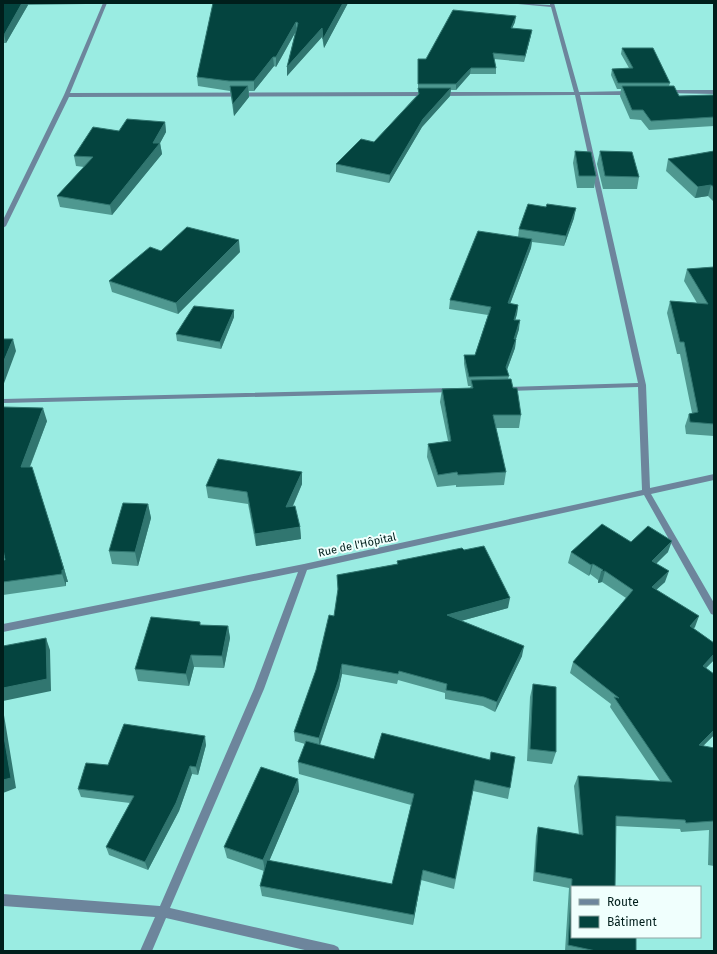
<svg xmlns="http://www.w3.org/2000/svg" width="717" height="954" font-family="'Fira Sans',sans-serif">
  <rect width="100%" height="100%" fill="#9aece2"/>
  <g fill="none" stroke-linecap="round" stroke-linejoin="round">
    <!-- minor -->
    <path fill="#6d859c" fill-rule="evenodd" d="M103,3H107L70,93L428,92L431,94L428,96L69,97L6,226L3,228V220L64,95Z
      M516,3L550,5V3H554L579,92L630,91L633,93L630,95H580L646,385L650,488L714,474V480L651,494L714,603V615L711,614L644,495L307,570L264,689L170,908L334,945L338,947L340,951H309L166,918L152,951H140L155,917L3,906V894L160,906L254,689L298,572L3,632V624L304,564L642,490L638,387L506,391L502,389L506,387L638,383L575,95L439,96L436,94L439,92H574L551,7L518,4Z
      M667,90H714V94L665,93L664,92Z
      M452,388H455L456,390L455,392L3,403V399Z"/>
  </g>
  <!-- wall -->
  <path fill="#4f9890" d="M3,3H86V4L28,5L6,43H3Z
    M213,3H348L324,48L322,37L287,76V67L295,33L276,67L274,66L254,91H249V97L234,116L230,91L198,86L197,77Z
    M515,22L512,28L531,35L524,62L494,59L496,68V74H470L456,90H451L450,96L422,127L389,183L336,172V164L374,142L418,94V59H426Z
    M622,48L670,83L669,86L679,96L714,95V126L649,130L641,120L630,119L620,96L621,89H617L611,75L612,69L629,68L621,54Z
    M165,122L166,132L160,143L162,154L112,215L60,207L57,196L84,167L76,166L74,156L119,131Z
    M575,151L596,176L594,188H577L573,163Z
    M600,151L639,177L637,189H603L597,164Z
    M714,151V202L708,196L695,198L666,171L668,159Z
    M574,218L564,246L532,242L531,248L510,304L518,305L517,314L515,320L519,329L516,339L515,348L507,370L509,376L508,379L521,415L519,428H496L506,472L504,485L456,487V485L437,487L427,457L428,444L448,441L440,402L442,389L470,388L471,386H468L464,364V355H475L488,315L449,309L450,300L518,237L519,229Z
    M240,252L178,314L112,292L109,281Z
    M714,267V436L686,434L685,426L689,414L692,413L680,354H677L667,313L670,301L697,303L684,281L687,269Z
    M234,310V317L221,349L177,341L176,334Z
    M3,407L47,421L30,467L63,565L68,582H66V586L3,595V560H5Z
    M302,472V484L293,506L300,527L301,539L256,546L248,504L208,498L206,486Z
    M148,504L151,518L138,566L112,564L109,551Z
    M631,542L668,552L656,563L665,582L656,590L695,627L693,628L714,643V660L706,668L714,674V735L703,746L714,748V866L708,865L709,830L681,832L680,829L616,826L572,887L636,951H565L569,888L533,881L536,836L538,827L579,835L574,786L578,776L660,781L610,707L611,704L570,673L573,662L626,598L602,582L598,583V580L590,574L589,576L568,563L571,552Z
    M464,550L508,608L461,621L522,656L495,712L483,706L445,699V693L398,680L397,684L342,674L339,688L320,745L374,759L382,733L510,788L508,799L473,791L454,889L421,880L413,925L262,896L260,886L264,871L227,858L224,847L298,779L299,791L269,861L392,884L411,805L299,774L298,762L305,744L295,741L294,732L316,670L334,616L338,593L337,575L397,564V561Z
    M201,625L228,626L230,638L224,668L194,667L189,686L138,681L135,669Z
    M533,684L556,752L552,764L527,761L530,697Z
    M206,745L198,775L192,774L179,811L148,870L109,855L106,847L130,803L81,797L78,789L108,765Z"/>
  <!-- shaded-wall -->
  <path fill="#317670" d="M22,3H27L28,5L6,43L4,35Z
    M343,3H348L324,48L323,39Z
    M516,16L515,22L510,33L511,28Z
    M296,22V31L276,67V57Z
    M322,28V37L287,76V67Z
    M532,30L531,35L524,62L525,56Z
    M273,57L274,66L254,91V81Z
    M471,68L470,74L456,90V84Z
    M248,86L249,97L234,116L233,104Z
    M451,88L450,96L422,127L389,183L390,175L423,119Z
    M165,122L166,132L159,145L160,143L162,154L112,215L110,205L153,143Z
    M711,185L708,196L695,198L698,187Z
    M576,208L574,218L564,246L566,236Z
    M532,239L531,248L507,312L508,303Z
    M239,240L240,252L178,314L176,303Z
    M518,305L517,314L513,328L514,320Z
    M234,310V317L221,349L220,342Z
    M520,320L519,329L513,348L514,339Z
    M13,339L16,351L3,386V363Z
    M516,339L515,348L505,375L506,367Z
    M43,408L47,421L25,479L21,467Z
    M32,467L63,565L68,582H66V586L62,574V570Z
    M302,472V484L287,519L286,507Z
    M148,504L151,518L138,566L135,552Z
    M300,527L301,539L256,546L255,534Z
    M672,541L668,552L649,571L652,561Z
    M593,564L590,574L589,576L591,565Z
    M605,571L602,582L598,583L601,572Z
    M669,571L665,582L648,597L652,587Z
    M510,598L508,608L446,625L447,615Z
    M699,616L695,627L686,637L690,626Z
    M228,626L230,638L224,668L222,656Z
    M46,638L50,650L51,691L3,701V688Z
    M524,646L522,656L495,712L497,702Z
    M714,654V660L698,676L703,666Z
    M191,655L194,667L189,686L186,674Z
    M342,664V674L339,688L319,747V738Z
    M3,709L16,788L3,793Z
    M714,730V735L694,755L699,745Z
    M205,736L206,745L198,775L196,767Z
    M190,766L192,774L179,811L148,870L145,862Z
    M298,779L299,791L265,871L263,860Z
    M423,870L421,880L413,925L414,915Z"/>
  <!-- building -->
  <path fill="#04443f" stroke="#317670" d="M3,3H22L4,35H3Z
    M213,3H343L323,39L322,28L287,67L298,23L296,22L276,57H273L254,81H229L197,77Z
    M453,10L516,16L511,28L532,30L525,56L493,53L496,68H471L456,84H418V59H426Z
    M622,48H653L670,83H618L612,69L633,68Z
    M230,86H248L233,104Z
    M622,86H674L679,96L714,95V117L651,121L643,110H632Z
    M418,88H451L423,119L390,175L336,164L361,139L374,142L419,94Z
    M127,119L165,122L153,143H160L110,205L57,196L93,157L74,156L93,127L119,131Z
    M575,151L591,152L596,176H579Z
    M600,151L632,152L639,177L605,176Z
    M714,151V187L711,185L698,187L668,159Z
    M528,204L546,207L547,204L576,208L566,236L519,229Z
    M187,227L239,240L176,303L109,281L150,247L161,251Z
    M478,231L532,239L508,303L518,305L514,320H520L514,339H516L506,367L509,376L469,377L464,355H475L491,307L450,300Z
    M714,267V424L690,422L689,414L698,412L684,342H680L670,301L708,304L687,269Z
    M194,306L234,310L220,342L176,334Z
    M3,339H13L3,363Z
    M511,379L513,388H517L521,415H493L506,472L458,475L457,472L438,475L428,444L451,441L442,389L473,388L471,380Z
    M3,407L43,408L21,467H32L59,553L64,570H62V574L3,582V560H5L3,549Z
    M218,459L302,472L286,507L295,506L300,527L255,534L247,492L206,486Z
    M123,503L148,504L135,552L109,551Z
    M602,524L631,542L648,526L672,541L652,561L669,571L652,587L699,616L690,626L714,643V654L703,666L714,674V730L699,745L714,748V821L686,823L685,820L616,816L615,887H572V937H636V951H596L568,945L572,879L535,872L538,827L583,835L578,776L672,782L614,697L619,698L573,662L633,590L605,571L601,572L603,570L593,564L591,565L571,552Z
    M484,546L510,598L447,615L524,646L497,702L484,697L446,690L447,684L399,671L398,674L342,664L339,679L319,738L294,732L316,670L329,615L334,616L338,589L337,575L398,564L397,561L462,548L464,550Z
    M151,617L200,622V625L228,626L222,656L191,655L186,674L135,669Z
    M46,638L47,679L3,688V646Z
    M533,684L556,687V752L530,749Z
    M124,724L205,736L196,767L190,766L176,803L145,862L106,847L134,796L78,789L86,763L108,765Z
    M3,731L11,778L3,780Z
    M382,733L490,760L491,752L515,757L510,788L475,780L455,879L423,870L414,915L260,886L267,860L392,884L414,794L298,762L306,741L374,759Z
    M261,767L298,779L263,860L224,847Z"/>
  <g text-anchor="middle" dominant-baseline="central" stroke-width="4" stroke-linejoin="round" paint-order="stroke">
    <!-- street labels -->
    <g font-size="11" fill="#001e1b" stroke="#f0fffd">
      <text transform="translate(357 545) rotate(-12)">Rue de l'Hôpital</text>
    </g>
  </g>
  <!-- border -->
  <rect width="717" height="954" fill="none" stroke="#001e1b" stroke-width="8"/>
  <!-- legend -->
  <rect x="571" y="886" width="130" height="52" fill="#f0fffd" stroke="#90a5a3"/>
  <rect x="579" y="899" width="20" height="6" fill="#6d859c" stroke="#90a5a3"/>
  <text x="607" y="906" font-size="12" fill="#001e1b">Route</text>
  <rect x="579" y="916" width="20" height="12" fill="#04443f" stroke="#90a5a3"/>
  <text x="607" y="926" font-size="12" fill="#001e1b">Bâtiment</text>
</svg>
